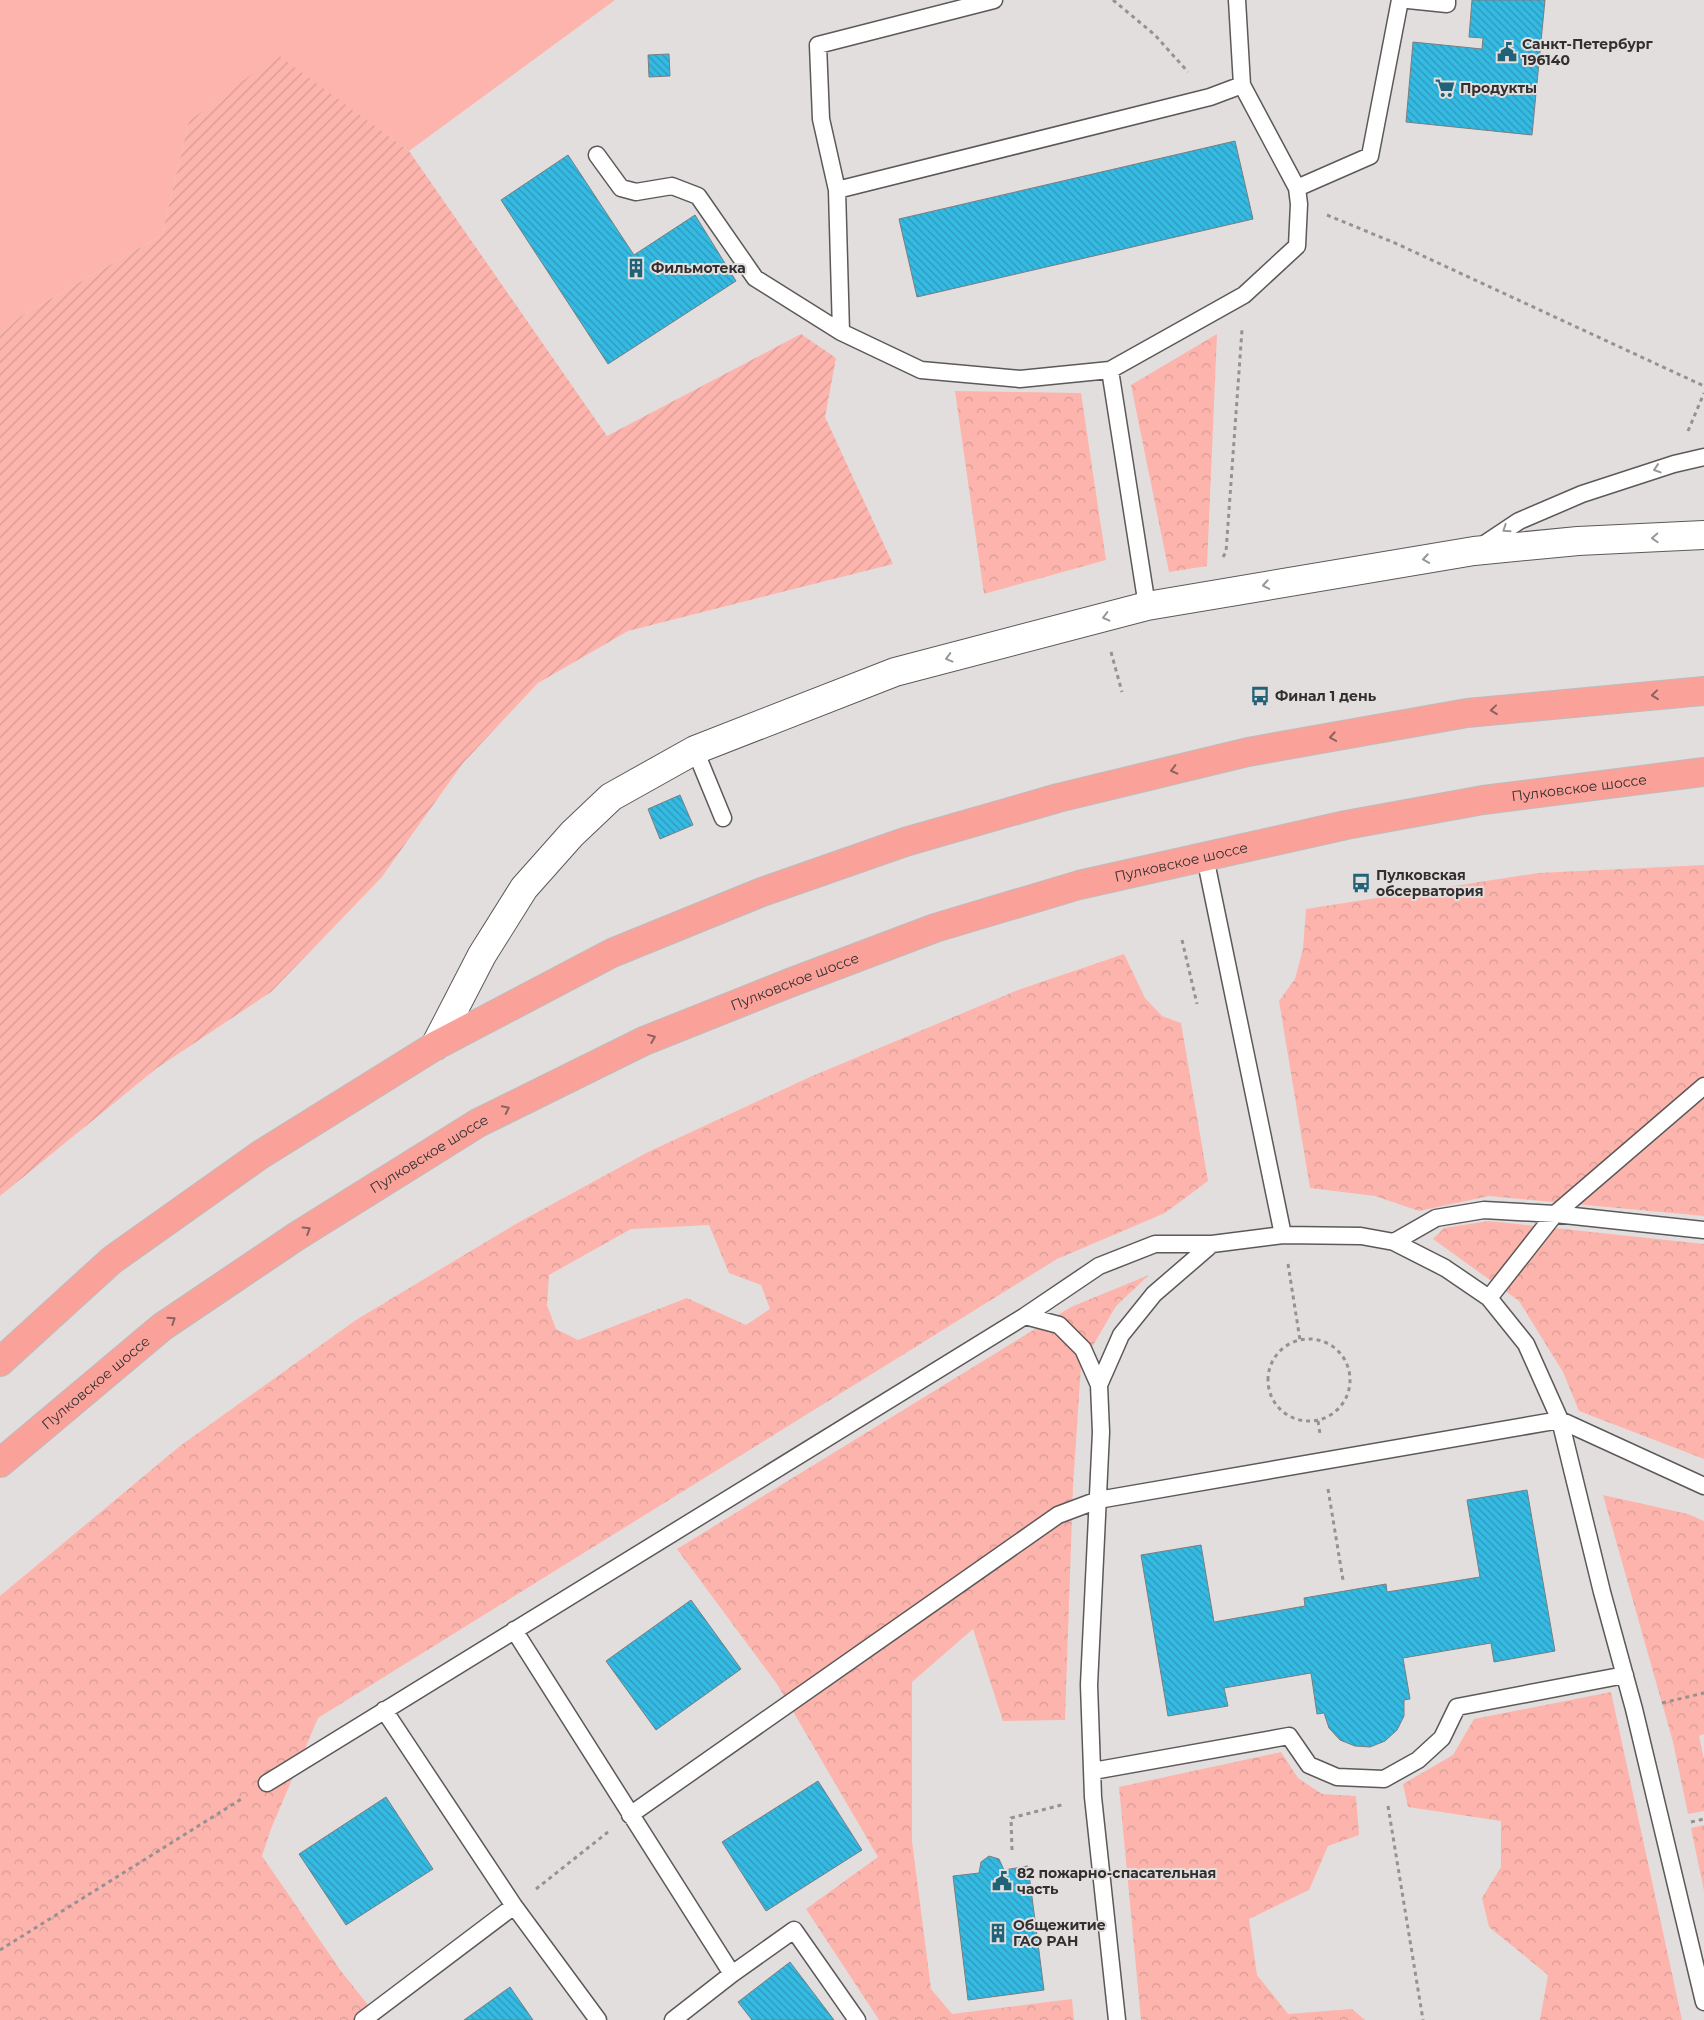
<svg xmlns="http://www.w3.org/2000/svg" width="1704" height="2020" font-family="Montserrat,sans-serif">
  <defs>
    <pattern id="forest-crowns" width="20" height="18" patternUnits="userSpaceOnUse" patternTransform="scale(1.25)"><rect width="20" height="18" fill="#fcb4ad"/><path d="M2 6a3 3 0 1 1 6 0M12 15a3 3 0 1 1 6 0" fill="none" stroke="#d89b95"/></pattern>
    <pattern id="garden-furrows" width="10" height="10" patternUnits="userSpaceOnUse" patternTransform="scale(1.25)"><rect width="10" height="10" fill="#fcb4ad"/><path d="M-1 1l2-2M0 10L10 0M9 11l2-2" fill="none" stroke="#d89b95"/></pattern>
    <pattern id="building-back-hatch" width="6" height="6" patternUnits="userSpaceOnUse" patternTransform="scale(1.25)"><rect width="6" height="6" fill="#34bae3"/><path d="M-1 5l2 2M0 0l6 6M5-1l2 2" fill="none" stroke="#2d98b8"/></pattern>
  </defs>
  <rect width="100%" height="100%" fill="#e3dede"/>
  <!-- green -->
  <path fill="#fcb4ad" d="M0,0H615L409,151L278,56L189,121L162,235L21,316L0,335Z"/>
  <!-- forest -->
  <path fill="url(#forest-crowns)" fill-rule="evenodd" d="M1217,334L1207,566L1169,572L1131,385Z
    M955,391L1081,393L1106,560L984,594Z
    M1704,865V1216L1489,1196L1419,1211L1375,1196L1310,1188L1279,1001L1295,979L1303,949L1306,909L1538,873Z
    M1124,954L1145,998L1162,1016L1181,1023L1208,1181L1165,1213L1057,1259L318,1718L271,1829L262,1856L341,1971L380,2020H0V1596L180,1446L356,1320L514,1225L648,1152L810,1077L1018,990ZM709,1225L729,1273L761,1285L770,1309L746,1325L687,1298L578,1340L556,1329L547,1305L549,1275L631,1229Z
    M1489,1221L1704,1244V1459L1579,1411L1563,1372L1519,1301L1433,1239L1444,1228Z
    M1149,1275L1116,1306L1081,1366L1073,1487L1065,1720L1003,1721L973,1629L912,1682V1841L931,1989L952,2014L1072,1999L1074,2020H879L806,1909L878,1857L777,1684L677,1549L1071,1307Z
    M1603,1495L1688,1514L1704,1521V1734L1699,1736L1704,1759V1811L1688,1814L1673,1742Z
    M1611,1692L1682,2020H1540L1548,1975L1489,1927L1482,1898L1501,1867V1821L1408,1807L1403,1784L1453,1755L1474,1719Z
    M1281,1752L1298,1778L1322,1794L1356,1796L1359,1835L1328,1846L1309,1890L1249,1919L1257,1975L1288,2014L1352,2009L1365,2020H1141L1119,1787Z
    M1704,1825V1891L1691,1828Z"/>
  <!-- garden -->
  <path fill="url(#garden-furrows)" d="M278,55L409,151L607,436L801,334L836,358L825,417L893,564L628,631L538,683L463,763L381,878L271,992L157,1068L0,1196V335L21,316L162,235L189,121Z"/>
  <!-- building -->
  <path fill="url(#building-back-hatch)" stroke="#7a7e7f" d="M1472,0H1545L1532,135L1406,122L1413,42L1482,49L1483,38L1469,37Z
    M669,54L670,76L649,77L648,55Z
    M1235,141L1253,219L917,297L899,219Z
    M568,155L634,255L695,215L736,281L608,364L501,200Z
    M680,795L693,825L660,839L648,809Z
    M1527,1490L1555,1651L1494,1662L1491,1643L1403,1658L1410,1699L1404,1700V1716L1397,1730L1385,1741L1370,1747L1355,1746L1340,1740L1329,1728L1324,1713L1317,1714L1311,1673L1224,1688L1228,1706L1168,1716L1141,1555L1201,1545L1214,1622L1305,1606L1304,1598L1386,1584L1387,1592L1480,1577L1467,1500Z
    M691,1600L741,1669L656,1730L606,1661Z
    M818,1781L862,1850L766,1911L722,1842Z
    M386,1797L433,1869L346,1925L299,1854Z
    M989,1856L999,1859L1004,1870L1028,1866L1044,1990L968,2000L953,1876L979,1873L981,1862Z
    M790,1962L834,2020H752L738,2002Z
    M510,1987L533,2020H464Z"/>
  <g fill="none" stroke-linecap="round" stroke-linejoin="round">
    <defs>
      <path id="lane" d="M994,0L818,45L821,119L837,190L841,332L921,370L1020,379L1110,370L1244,295L1297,246L1299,204L1297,188L1242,85L1237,0
        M1408,0L1447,4V0
        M597,155L621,188L636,192L672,186L698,196L755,278L841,332
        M1297,188L1370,156L1400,0
        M837,190L1210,97L1242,85
        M1110,370L1147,606
        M1480,547L1519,521L1582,494L1674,464L1704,457
        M695,750L723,818
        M1205,857L1283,1235
        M1394,1242L1436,1218L1484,1210L1555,1214L1704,1230
        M1489,1298L1555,1214L1704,1086
        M1025,1316L1059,1325L1083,1349L1099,1385
        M514,1630L732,1974
        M384,1710L514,1906L598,2020
        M1093,1771L1289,1736L1309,1765L1337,1777L1384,1779L1418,1760L1442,1738L1457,1707L1625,1675
        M267,1783L1025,1316L1099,1266L1155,1244H1212
        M630,1815L1058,1515L1098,1500L1560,1420L1704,1486
        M363,2020L514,1906
        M673,2020L732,1974L794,1930L857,2020
        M1117,2020L1093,1797L1089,1685L1101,1432L1099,1385L1121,1335L1154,1294L1212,1244L1283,1235L1361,1236L1394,1242L1445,1268L1489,1298L1526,1344L1560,1420L1602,1592L1634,1709L1704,2002"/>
      <path id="street" d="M435,1046L482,955L524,888L572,834L611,797L695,750L895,672L1147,606L1474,551L1578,541L1704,535"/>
      <g id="highway">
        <path d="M0,1362L112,1260L260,1155L435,1046L612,953L762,892L905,842L1058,798L1248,752L1467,713L1704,691"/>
        <path id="s1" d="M0,1463L162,1327L297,1236L478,1123L644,1041L792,982L935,928L1079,885L1346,825L1483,800L1704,772"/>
      </g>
    </defs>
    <!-- lane casing -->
    <use href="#lane" stroke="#5c5958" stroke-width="19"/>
    <!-- street casing -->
    <use href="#street" stroke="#5c5958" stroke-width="30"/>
    <!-- highway casing -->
    <use href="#highway" stroke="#bdbcbc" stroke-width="30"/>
    <!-- path -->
    <path stroke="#969292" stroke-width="3" stroke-dasharray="4 4" stroke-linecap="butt" d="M1113,0L1155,35L1188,72
      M1327,215L1395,243L1704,386
      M1688,431L1704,393
      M1223,557L1226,552L1242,330
      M1111,652L1122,692
      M1182,940L1197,1004
      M1288,1264L1300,1340
      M1268 1380a41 41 0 1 1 82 0a41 41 0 1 1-82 0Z
      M1318,1421L1320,1434
      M1328,1489L1343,1580
      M1662,1703L1704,1693
      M1388,1806L1423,2020
      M1691,1822L1704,1819
      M1012,1850L1011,1818L1065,1804
      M536,1889L608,1832
      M0,1950L243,1798"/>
    <!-- lane -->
    <use href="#lane" stroke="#fff" stroke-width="16"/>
    <!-- street -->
    <use href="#street" stroke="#fff" stroke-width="28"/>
    <!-- highway -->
    <use href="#highway" stroke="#faa19a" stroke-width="28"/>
  </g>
  <!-- one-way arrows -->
  <defs><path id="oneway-chevron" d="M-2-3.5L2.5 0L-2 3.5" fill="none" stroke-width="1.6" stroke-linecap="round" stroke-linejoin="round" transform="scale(1.25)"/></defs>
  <g stroke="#989797">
    <use href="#oneway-chevron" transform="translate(1657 469) rotate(162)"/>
    <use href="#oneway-chevron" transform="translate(1506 529) rotate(146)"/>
    <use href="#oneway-chevron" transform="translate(1655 538) rotate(177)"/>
    <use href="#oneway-chevron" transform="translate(1426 559) rotate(171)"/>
    <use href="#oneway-chevron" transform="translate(1266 585) rotate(170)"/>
    <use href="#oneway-chevron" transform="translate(1106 617) rotate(166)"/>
    <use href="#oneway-chevron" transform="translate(949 658) rotate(165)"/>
  </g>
  <g stroke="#8b625f">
    <use href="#oneway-chevron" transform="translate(1655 695) rotate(174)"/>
    <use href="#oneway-chevron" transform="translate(1494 710) rotate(174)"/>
    <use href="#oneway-chevron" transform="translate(1333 737) rotate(170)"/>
    <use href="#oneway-chevron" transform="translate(1174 770) rotate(166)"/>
    <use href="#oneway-chevron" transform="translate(652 1038) rotate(-22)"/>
    <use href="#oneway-chevron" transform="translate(506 1109) rotate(-26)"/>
    <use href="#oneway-chevron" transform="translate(307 1230) rotate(-32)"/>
    <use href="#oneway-chevron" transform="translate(172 1320) rotate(-34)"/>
  </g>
  <!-- icons -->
  <defs>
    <symbol id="civic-bare" viewBox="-9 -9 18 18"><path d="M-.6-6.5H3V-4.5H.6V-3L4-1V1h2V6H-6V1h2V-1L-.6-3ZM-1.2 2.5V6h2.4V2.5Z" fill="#226277" stroke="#e3dede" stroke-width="2.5" paint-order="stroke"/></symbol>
    <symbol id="supermarket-bare" viewBox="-9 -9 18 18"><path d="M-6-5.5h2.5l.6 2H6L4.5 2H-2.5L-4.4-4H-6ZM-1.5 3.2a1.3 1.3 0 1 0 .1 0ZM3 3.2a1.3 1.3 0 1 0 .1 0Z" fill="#226277" stroke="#e3dede" stroke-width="2.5" paint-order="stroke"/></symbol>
    <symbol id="building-bare" viewBox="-9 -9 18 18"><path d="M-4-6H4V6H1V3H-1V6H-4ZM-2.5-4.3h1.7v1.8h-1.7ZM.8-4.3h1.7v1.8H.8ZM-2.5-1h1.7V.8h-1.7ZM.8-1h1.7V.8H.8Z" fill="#226277" stroke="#e3dede" stroke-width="2.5" paint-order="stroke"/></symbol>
    <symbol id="bus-bare" viewBox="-9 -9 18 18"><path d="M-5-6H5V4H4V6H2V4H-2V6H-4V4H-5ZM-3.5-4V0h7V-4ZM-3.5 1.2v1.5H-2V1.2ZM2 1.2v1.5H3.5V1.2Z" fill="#226277" stroke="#e3dede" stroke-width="2.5" paint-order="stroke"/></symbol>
  </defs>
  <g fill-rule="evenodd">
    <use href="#civic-bare" x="1493" y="38" width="28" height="28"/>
    <use href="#supermarket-bare" x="1431" y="74" width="28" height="28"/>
    <use href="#building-bare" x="622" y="254" width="28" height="28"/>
    <use href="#bus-bare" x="1246" y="682" width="28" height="28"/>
    <use href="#bus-bare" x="1347" y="869" width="28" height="28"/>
    <use href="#civic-bare" x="988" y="1867" width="28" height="28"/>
    <use href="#building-bare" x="984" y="1919" width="28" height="28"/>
  </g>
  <g text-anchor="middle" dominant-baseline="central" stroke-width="4" stroke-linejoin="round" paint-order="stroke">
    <!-- poi labels -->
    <g font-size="14" font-weight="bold" fill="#312f2f" stroke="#e3dede" text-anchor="start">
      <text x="1522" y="44">Санкт-Петербург<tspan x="1522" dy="16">196140</tspan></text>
      <text x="1460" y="88">Продукты</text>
      <text x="651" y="268">Фильмотека</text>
      <text x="1275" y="696">Финал 1 день</text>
      <text x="1376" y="875">Пулковская<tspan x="1376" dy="16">обсерватория</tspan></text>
      <text x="1017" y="1873">82 пожарно-спасательная<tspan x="1017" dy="16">часть</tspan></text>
      <text x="1013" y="1925">Общежитие<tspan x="1013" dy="16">ГАО РАН</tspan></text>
    </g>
    <!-- street labels -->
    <g font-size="14" fill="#312f2f" stroke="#e3dede">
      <text stroke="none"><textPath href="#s1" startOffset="1745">Пулковское шоссе</textPath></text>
      <text stroke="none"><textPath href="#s1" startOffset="1340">Пулковское шоссе</textPath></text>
      <text stroke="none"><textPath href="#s1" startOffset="935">Пулковское шоссе</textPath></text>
      <text stroke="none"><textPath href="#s1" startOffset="530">Пулковское шоссе</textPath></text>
      <text stroke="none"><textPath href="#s1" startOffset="125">Пулковское шоссе</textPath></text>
    </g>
  </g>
</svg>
